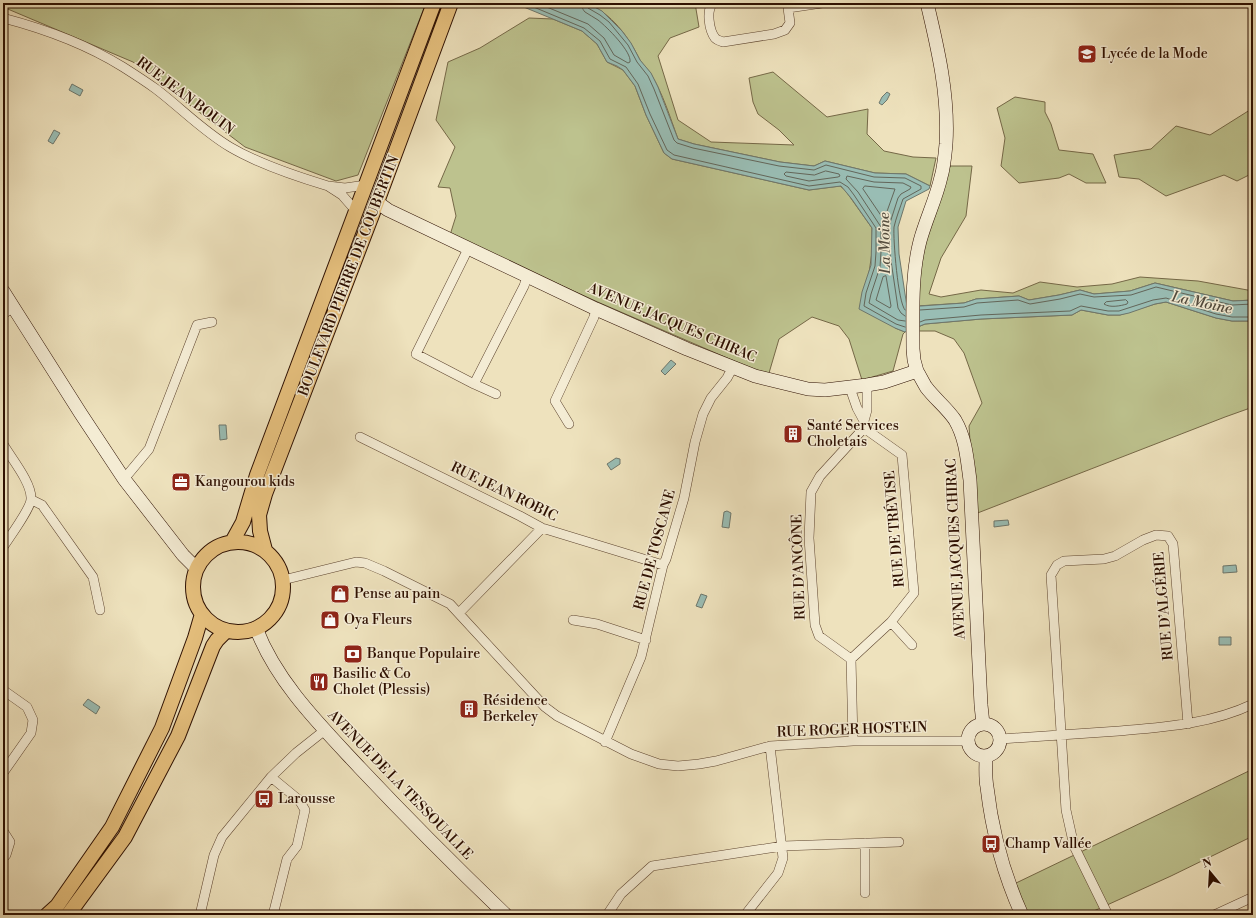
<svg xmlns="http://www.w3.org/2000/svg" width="1256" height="918" font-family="'Libre Bodoni',serif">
  <rect width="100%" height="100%" fill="#eee2bd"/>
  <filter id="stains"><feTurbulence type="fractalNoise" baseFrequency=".005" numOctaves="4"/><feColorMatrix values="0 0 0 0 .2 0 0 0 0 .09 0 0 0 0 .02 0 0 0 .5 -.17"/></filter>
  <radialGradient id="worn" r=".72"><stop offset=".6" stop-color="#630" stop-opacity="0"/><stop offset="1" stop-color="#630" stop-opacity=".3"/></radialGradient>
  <!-- green -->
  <path fill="#bdc28e" stroke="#756847" d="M3,3H426L358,175L336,181L245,147L133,62L3,7Z
    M587,3H695L699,27L670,38L658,56L678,120L711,142L794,145L779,130L758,114L753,102L749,78L773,72L827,117L868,109L867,134L884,151L913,157L936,158L930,186L906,174L875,173L825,161L814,166L780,162L694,144L678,139C670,117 663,94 651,74C648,69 643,65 640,60C628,36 612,14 587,3Z
    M529,18L553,19L582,31L597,44L607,62L623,70L635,86L646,115L664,153L672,159L809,190L840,186L845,190L872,228V252L869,273L895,328L905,332L903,334L893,371L862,380L849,339L839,326L812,317L779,339L769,373L755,370L600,303L450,235L456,216L450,188L438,187L455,147L436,120L448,62L480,48Z
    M1015,97L1045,102V112L1051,124L1059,150L1093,154L1106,183H1086L1069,174L1059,178L1019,183L1001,166L1005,138L997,108Z
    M1253,108V173L1237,181L1224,175L1166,196L1139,179L1119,177L1114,155L1151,149L1176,126L1210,135Z
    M950,166H972L966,216L941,258L929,294L941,297L981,290L1013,293L1040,282L1077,287L1112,284L1140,277L1198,281L1253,291V300L1233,301L1155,283L1130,291L1094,294L1080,290L1059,295L1029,300L1019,296L976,299L964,303L917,306L921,248Z
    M1166,302L1216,318L1232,321H1253V407L1225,417L975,514L969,426L982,403L964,353L954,339L935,331H919L918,327L925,324L981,319L1072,315L1081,310L1108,315H1120L1155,304Z
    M1253,769V836L1171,876L1085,915H1027L1014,884Z"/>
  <!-- water -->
  <path fill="#99bdb4" stroke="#6e776c" d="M514,3H587L602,11L622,31L631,43L640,60L651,73L658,87L678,139L694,144L780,162L814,166L825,161L875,173L906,174L930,186L929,189L906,201L898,227L899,254L907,307L964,303L976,299L1019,296L1029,300L1059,295L1080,290L1094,294L1130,291L1155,283L1233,301L1253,300V321H1232L1216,318L1166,302L1155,304L1129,313L1120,315H1108L1081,310L1072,315L981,319L925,324L905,332L895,328L859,309L862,292L871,265L872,228L851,198L841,186L809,190L672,159L664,153L646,115L635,86L623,70L617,66L607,62L597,44L582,31Z
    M72,84L83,90L80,96L69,90Z
    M887,92L890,94L887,100L882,105L879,103L882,97Z
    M54,130L60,133L53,144L48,141Z
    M671,360L676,364L665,375L661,371Z
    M219,425H226L227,439L220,440Z
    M616,458L620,459V464L611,470L607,464Z
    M727,511L731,513L729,528L722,527L724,512Z
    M1008,520L1009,525L994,527V521Z
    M1236,565L1237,572L1223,573V566Z
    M701,594L707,596L702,608L696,606Z
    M1219,637H1231V645H1219Z
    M88,699L100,707L96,714L83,705Z"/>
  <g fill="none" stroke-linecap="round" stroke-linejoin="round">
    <!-- shore -->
    <path stroke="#63665a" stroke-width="1" d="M524,3L584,28L600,41L610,59L626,67L638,84L650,114L667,150L674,155L809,186L840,182L848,187L854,195L876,228V252L875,266L866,293L864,306L896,324L905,327
      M537,3L588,24L604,38L614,55L628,63L630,62C632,52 607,27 598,20C594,17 589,15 585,12C582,9 582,6 582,3
      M587,3L588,8L600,15L609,22L628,45L637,62L648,76L654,89L674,140L677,143L693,148L779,166L814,170L826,165L874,177L905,178L921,186V189L903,199C900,208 896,218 894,227C893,239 898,303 905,310
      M826,171L839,174L840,176L838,177L809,181L786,176L784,174L786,172L814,175Z
      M865,186L895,189L885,217H882L863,189Z
      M886,276L891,306L890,308L876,300L883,277Z
      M1126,300L1128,302L1127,304C1120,306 1110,308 1104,304L1106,302Z
      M920,310L964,307L977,303L1018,300L1030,304L1060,299L1080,294L1094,297L1131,295L1156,287L1232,305L1253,304
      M905,321L898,320L869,303L871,294L880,267L881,252V227L858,192L846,179L847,176L874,182L903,183L911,187L910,189L901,194L898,198L889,226L890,254L898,308L901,313L905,316
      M920,322L925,320L981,315L1070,311L1081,306L1108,311H1119L1153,300L1166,298L1216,314L1232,317H1253"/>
    <defs>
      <path id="street" d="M713,3C706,10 709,30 715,38C717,40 720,41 723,42L774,34L785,30L790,23L788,8L822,3
        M3,18C45,29 86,44 123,67C134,74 145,81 156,89C181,108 203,131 230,147C257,163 298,177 328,186
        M356,211L342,195L328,186L345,188L366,185
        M468,249L416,354L474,384L524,286L527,277
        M3,314L13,308
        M474,384L496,394
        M850,388L857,408L864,421L867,410V385
        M569,424L555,401L594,317L596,309
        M360,437L520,516L542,528L663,565
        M3,444C11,458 32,483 31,499C31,508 9,538 3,547
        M124,479L149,449L197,325L212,322
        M32,500L42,505L93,577L100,610
        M283,580L356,562L365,563L384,571L450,604L545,707L557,716L631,754L659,764L678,766L699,764L716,761L770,746L853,741H968
        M459,613L542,528
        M573,620L597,624L646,640
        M891,622L912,645
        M851,659L819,636L815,625L809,538L811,492L820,476L864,428
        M3,690L27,707L33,720L31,733L3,773
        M1001,739C1040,736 1080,734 1119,731C1165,727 1211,724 1253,704
        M853,741L851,659L891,622L914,593L902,455L864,428V421
        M605,742L641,657L663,565L666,559L684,498L695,442L703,414L711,398L727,378L733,367
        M271,777L299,800L305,810L297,846L287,859L273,915
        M3,831L10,842L6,855L3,858
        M865,843V893
        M200,915L214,855L222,837L271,777L296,753L325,730
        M607,915L621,894L652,866L783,846L899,842
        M745,915L778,873L783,858L770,746
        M1108,915L1074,846L1066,810L1051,575L1057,565L1064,561L1104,559L1115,556L1143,540L1156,535L1168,536L1173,544L1174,555L1188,724
        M1214,915L1253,897"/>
      <path id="secondary" d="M377,202L388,210L596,309L687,349L755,376L808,389L825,390L867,385L884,382L917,371C920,376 923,382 926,387C935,399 947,408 955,420C966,439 967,459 970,480L981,705L983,724
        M3,291L81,414L124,479L183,555L196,568
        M917,371L914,360L913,349C913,313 911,276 920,241C926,219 936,199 941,177C944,167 945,155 946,144C949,96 938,49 927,3
        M256,628C277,683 321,726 360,768C408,819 456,867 506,915
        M968 740a16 16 0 1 1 32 0a16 16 0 1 1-32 0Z
        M986,757C986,767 985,777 987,787C992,831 1004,875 1022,915"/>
      <path id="primary" d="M193 587a45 45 0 1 1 90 0a45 45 0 1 1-90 0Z
        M232,542L243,522L257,475L434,3
        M265,550L260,531L259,515L265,494L377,202L451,3
        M47,915L57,906L112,827L162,728L195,638L202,614
        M68,915L125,837L178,736L213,646L217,640L226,631"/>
    </defs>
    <!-- street casing -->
    <use href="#street" stroke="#5d442f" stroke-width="10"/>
    <!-- secondary casing -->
    <use href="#secondary" stroke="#2d0f00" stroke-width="14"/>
    <!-- primary casing -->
    <use href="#primary" stroke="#2d0f00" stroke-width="16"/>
    <!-- street -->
    <use href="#street" stroke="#f4ecd4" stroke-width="9"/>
    <!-- secondary -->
    <use href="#secondary" stroke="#f4ecd4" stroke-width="13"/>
    <!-- primary -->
    <use href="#primary" stroke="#e7c17e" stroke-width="14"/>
  </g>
  <!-- icons -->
  <defs>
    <symbol id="school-square" viewBox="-11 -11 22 22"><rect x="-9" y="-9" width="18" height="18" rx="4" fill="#8f2418" stroke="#f4ecd4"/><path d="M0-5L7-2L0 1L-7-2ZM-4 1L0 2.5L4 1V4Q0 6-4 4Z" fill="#fff"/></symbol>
    <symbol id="building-square" viewBox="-11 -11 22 22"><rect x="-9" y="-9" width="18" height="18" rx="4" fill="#8f2418" stroke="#f4ecd4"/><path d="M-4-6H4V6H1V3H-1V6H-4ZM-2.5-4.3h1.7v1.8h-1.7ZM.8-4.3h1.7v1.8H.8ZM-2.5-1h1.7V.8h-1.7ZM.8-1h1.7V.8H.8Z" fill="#fff"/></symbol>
    <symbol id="office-square" viewBox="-11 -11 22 22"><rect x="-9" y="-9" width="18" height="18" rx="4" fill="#8f2418" stroke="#f4ecd4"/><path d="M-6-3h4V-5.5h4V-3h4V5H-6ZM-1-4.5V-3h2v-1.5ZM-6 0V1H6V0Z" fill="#fff"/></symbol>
    <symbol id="shop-square" viewBox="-11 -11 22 22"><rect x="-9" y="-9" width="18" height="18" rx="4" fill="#8f2418" stroke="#f4ecd4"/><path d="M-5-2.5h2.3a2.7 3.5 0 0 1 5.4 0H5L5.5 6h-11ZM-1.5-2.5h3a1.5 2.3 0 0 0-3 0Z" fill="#fff"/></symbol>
    <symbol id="bank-square" viewBox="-11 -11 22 22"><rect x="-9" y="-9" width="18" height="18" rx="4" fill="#8f2418" stroke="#f4ecd4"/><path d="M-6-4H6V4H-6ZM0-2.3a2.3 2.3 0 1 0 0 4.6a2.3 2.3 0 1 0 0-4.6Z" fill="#fff"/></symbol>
    <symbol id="restaurant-square" viewBox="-11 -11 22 22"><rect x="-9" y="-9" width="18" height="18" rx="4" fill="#8f2418" stroke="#f4ecd4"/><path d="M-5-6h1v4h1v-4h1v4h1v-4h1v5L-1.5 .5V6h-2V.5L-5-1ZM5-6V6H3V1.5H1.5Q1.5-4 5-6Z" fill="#fff"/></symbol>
    <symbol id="bus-square" viewBox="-11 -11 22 22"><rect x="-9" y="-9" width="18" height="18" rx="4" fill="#8f2418" stroke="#f4ecd4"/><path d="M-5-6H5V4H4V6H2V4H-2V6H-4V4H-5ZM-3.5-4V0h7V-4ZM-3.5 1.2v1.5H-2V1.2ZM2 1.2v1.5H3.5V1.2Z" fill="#fff"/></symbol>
  </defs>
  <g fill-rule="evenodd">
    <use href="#school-square" x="1076" y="43" width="22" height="22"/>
    <use href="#building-square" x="782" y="423" width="22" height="22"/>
    <use href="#office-square" x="170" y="471" width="22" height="22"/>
    <use href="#shop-square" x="329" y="583" width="22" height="22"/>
    <use href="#shop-square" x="319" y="609" width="22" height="22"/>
    <use href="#bank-square" x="342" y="643" width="22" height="22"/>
    <use href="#restaurant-square" x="308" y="671" width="22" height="22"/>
    <use href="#building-square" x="458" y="698" width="22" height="22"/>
    <use href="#bus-square" x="253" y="788" width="22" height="22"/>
    <use href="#bus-square" x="980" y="833" width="22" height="22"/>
  </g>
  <g text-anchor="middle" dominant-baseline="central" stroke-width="3" stroke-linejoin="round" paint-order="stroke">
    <!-- poi labels -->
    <g font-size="14" fill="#2d0f00" stroke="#f4ecd4" text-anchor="start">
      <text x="1101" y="54">Lycée de la Mode</text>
      <text x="807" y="426">Santé Services<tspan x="807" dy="16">Choletais</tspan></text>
      <text x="195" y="482">Kangourou kids</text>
      <text x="354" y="594">Pense au pain</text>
      <text x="344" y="620">Oya Fleurs</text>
      <text x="367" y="654">Banque Populaire</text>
      <text x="333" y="674">Basilic &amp; Co<tspan x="333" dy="16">Cholet (Plessis)</tspan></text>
      <text x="483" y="701">Résidence<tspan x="483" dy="16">Berkeley</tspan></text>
      <text x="278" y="799">Larousse</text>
      <text x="1005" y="844">Champ Vallée</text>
    </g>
    <!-- street labels -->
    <g font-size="14" fill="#2d0f00" stroke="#f4ecd4">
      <text transform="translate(185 96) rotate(37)">RUE JEAN BOUIN</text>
      <text transform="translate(349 276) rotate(-69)">BOULEVARD PIERRE DE COUBERTIN</text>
      <text transform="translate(672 323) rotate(23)">AVENUE JACQUES CHIRAC</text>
      <text transform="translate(504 492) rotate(26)">RUE JEAN ROBIC</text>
      <text transform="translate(895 529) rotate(-95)">RUE DE TRÉVISE</text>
      <text transform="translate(956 549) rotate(-93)">AVENUE JACQUES CHIRAC</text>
      <text transform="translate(655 550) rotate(-75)">RUE DE TOSCANE</text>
      <text transform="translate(799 567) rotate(-92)">RUE D’ANCÔNE</text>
      <text transform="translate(1164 606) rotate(-95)">RUE D’ALGÉRIE</text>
      <text transform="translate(852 730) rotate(-2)">RUE ROGER HOSTEIN</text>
      <text transform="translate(400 785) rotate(46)">AVENUE DE LA TESSOUALLE</text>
    </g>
    <!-- water labels -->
    <g font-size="15" font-style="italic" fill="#534c3f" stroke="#f4ecd4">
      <text transform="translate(885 243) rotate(-91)">La Moine</text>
      <text transform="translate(1202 303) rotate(12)">La Moine</text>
    </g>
  </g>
  <!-- margin -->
  <rect width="1256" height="918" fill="none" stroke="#eee2bd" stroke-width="16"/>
  <rect x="4" y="4" width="1248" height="910" fill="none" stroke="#2d0f00" stroke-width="2"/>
  <rect x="8" y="8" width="1240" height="902" fill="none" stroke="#2d0f00"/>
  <!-- north arrow -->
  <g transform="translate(1210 872) rotate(342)" stroke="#f4ecd4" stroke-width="3" paint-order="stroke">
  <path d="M0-3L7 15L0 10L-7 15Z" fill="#2d0f00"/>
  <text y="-6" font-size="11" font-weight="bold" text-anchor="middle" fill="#2d0f00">N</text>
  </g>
  <rect width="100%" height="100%" filter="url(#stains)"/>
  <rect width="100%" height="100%" fill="url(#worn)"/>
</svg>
